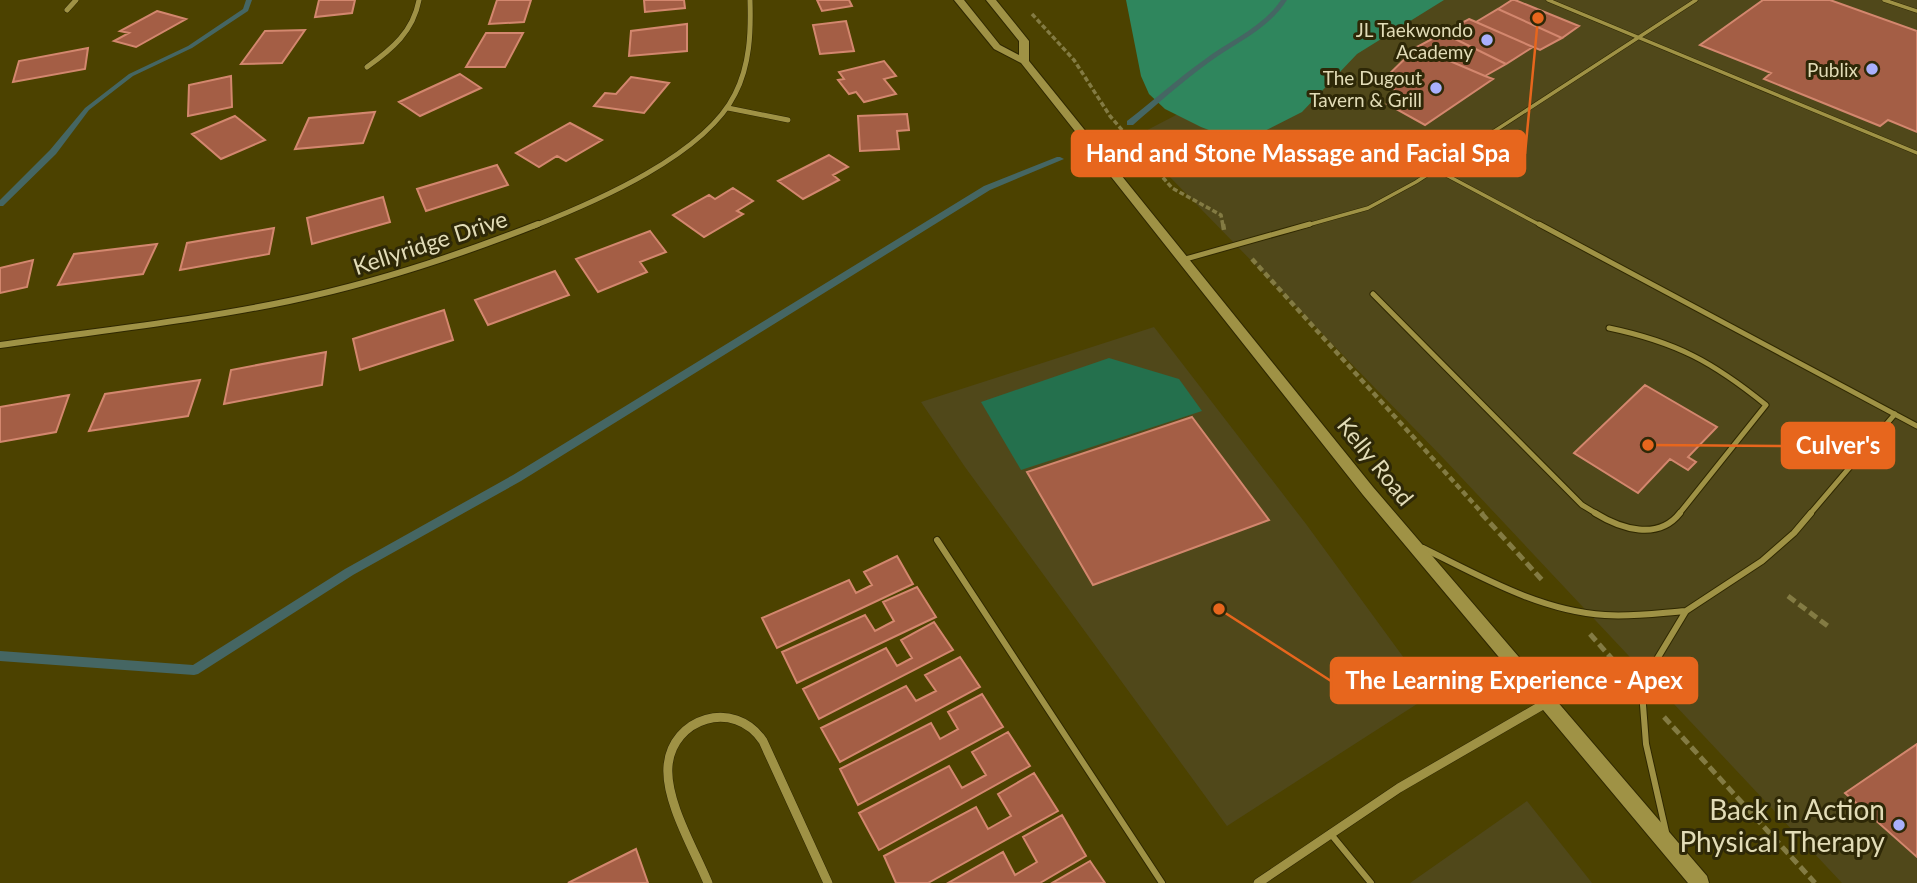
<svg xmlns="http://www.w3.org/2000/svg" width="1917" height="883" font-family="Lato,sans-serif">
  <rect width="100%" height="100%" fill="#4c4200"/>
  <!-- built -->
  <path fill="#50481a" d="M1428,0H1917V883H1842L1445,460L1132,138L1178,114L1337,55Z
    M1154,327L1306,524L1431,695L1227,826L965,467L921,402Z
    M1527,801L1592,883H1410Z"/>
  <!-- green -->
  <path fill="#24704d" d="M1109,358L1179,379L1202,411L1021,470L981,402Z"/>
  <!-- forest -->
  <path fill="#2f865d" d="M1126,0H1444L1357,54L1302,112L1251,138L1235,140L1201,127L1165,109L1149,94L1141,76Z"/>
  <g fill="none" stroke-linecap="round" stroke-linejoin="round">
    <!-- stream -->
    <path fill="#456663" fill-rule="evenodd" d="M246,0H252L248,11L192,48L133,76L89,110L56,154L3,206H0V200L50,150L85,108L129,74L188,46L243,9Z
      M1281,0H1287C1268,30 1236,42 1208,63C1182,82 1157,104 1133,125H1127V121C1153,101 1177,79 1204,60C1230,40 1262,28 1281,0Z
      M1057,157H1060L1064,159L990,190L521,481L353,575L198,674L194,675L0,661V651L193,665L345,569L513,475L984,186Z"/>
  </g>
  <!-- building -->
  <path fill="#a45e45" stroke="#d3876e" stroke-width="2" d="M319,0H355L352,13L315,17Z
    M497,0H531L524,22L489,24Z
    M644,0H684L685,8L645,12Z
    M817,0H849L852,6L822,11Z
    M1512,0H1515L1579,26L1562,38L1498,9Z
    M1763,0H1830L1917,31V132L1888,120L1880,126L1764,79L1771,73L1700,45Z
    M1498,9L1562,38L1540,50L1476,22Z
    M157,11L186,19L136,47L114,41L129,33L120,31Z
    M1469,19L1476,22L1533,47L1506,64L1443,33Z
    M846,21L854,51L820,54L813,25Z
    M687,24V51L629,56L631,31Z
    M305,30L282,63L241,64L265,31Z
    M486,33H523L505,67H466Z
    M1443,33L1506,64L1485,76L1417,47Z
    M1417,47L1485,76L1493,79L1425,125L1387,104L1401,94L1381,82Z
    M88,48L85,69L13,82L19,61Z
    M884,61L896,76L884,79L896,94L864,102L856,92L849,94L838,80L844,79L839,72Z
    M460,74L481,88L420,116L399,102Z
    M231,76L232,107L188,116L189,85Z
    M631,77L669,83L644,113L594,106L605,93L616,94Z
    M375,112L363,143L295,149L309,118Z
    M907,114L909,130L897,131L899,149L860,151L858,116Z
    M235,116L265,140L221,159L192,134Z
    M570,123L602,140L566,161L557,156L539,167L516,153Z
    M829,155L848,167L833,175L839,180L803,199L778,181Z
    M497,165L508,185L426,211L417,189Z
    M733,188L753,201L737,211L743,214L704,237L673,215L709,195L715,199Z
    M383,197L390,222L312,244L307,218Z
    M274,228L269,254L180,270L187,243Z
    M650,231L666,252L640,262L647,272L598,292L576,259Z
    M157,244L143,274L58,285L74,254Z
    M33,260L27,287L0,293V268Z
    M555,271L569,295L488,325L475,300Z
    M444,310L453,340L360,370L353,339Z
    M326,352L322,385L224,404L231,370Z
    M200,380L188,416L89,431L105,394Z
    M1645,385L1717,427L1688,457L1696,462L1688,470L1670,459L1638,493L1574,453Z
    M69,395L56,432L0,442V407Z
    M1192,417L1269,520L1093,585L1027,472Z
    M897,556L913,584L777,648L762,618L849,580L856,593L872,585L864,572Z
    M917,587L936,617L797,683L782,652L865,615L875,631L894,621L883,602Z
    M934,622L953,650L819,719L803,689L886,648L897,666L912,658L901,640Z
    M960,657L980,687L840,762L821,728L906,686L916,701L936,691L925,675Z
    M982,694L1003,727L858,805L840,769L931,723L940,739L958,729L948,712Z
    M1008,732L1030,766L879,850L859,813L949,766L962,788L986,775L972,752Z
    M1917,744V857L1845,793Z
    M1034,773L1058,811L928,883H896L884,856L976,807L988,829L1011,816L998,794Z
    M1062,815L1086,856L1040,883H948L1003,852L1015,875L1037,862L1023,837Z
    M636,849L648,883H568Z
    M1090,861L1105,883H1052Z"/>
  <g fill="none" stroke-linecap="round" stroke-linejoin="round">
    <defs>
      <path id="service-far2" d="M1548,0L1917,153
        M1884,0L1917,11
        M1435,169L1542,226
        M1304,226L1368,208L1416,182L1696,0"/>
      <path id="service-far1" d="M1539,224L1917,426
        M1182,260L1310,224
        M1373,294L1582,505L1597,514
        M1609,328C1676,342 1713,362 1766,405L1679,514
        M1810,514L1895,414"/>
      <path id="service" d="M1595,513C1621,529 1658,541 1680,513
        M937,540L1162,883
        M1423,548C1480,576 1540,611 1605,615C1632,617 1659,613 1686,611
        M1666,832L1646,744L1642,692L1648,674L1686,611L1762,561L1794,533L1811,513
        M1330,833L1371,883"/>
      <path id="minor-far2" d="M67,10L76,0
        M367,67C392,49 413,32 419,0
        M728,108L788,120
        M534,226C595,202 705,155 735,94C750,65 751,32 750,0"/>
      <path id="minor-far1" d="M0,345C96,331 194,321 289,301C375,283 457,256 538,224"/>
      <path id="minor" d="M708,883C695,851 665,801 668,766C672,718 734,698 763,741L828,883
        M1258,883L1399,788L1546,703"/>
      <path id="secondary" d="M954,0H964L1000,45L1019,55V41L986,0H996L1029,41V61L1373,487L1707,876L1709,883H1688L1363,495L1021,63L994,49Z"/>
    </defs>
    <!-- service-far2 casing -->
    <use href="#service-far2" stroke="#2f2800" stroke-width="4.5"/>
    <!-- service-far1 casing -->
    <use href="#service-far1" stroke="#2f2800" stroke-width="7"/>
    <!-- service casing -->
    <use href="#service" stroke="#2f2800" stroke-width="8"/>
    <!-- minor-far2 casing -->
    <use href="#minor-far2" stroke="#2f2800" stroke-width="6"/>
    <!-- minor-far1 casing -->
    <use href="#minor-far1" stroke="#2f2800" stroke-width="8"/>
    <!-- minor casing -->
    <use href="#minor" stroke="#2f2800" stroke-width="10"/>
    <!-- secondary casing -->
    <use href="#secondary" stroke="#2f2800" stroke-width="2"/>
    <!-- path-far2 -->
    <path stroke="#837b43" stroke-width="3.5" stroke-dasharray="5 2.5" stroke-linecap="butt" d="M1032,14L1074,60L1110,116L1172,188L1221,215L1223,226"/>
    <!-- path-far1 -->
    <path stroke="#837b43" stroke-width="4.5" stroke-dasharray="6 3.5" stroke-linecap="butt" d="M1223,224L1224,230
      M1252,259L1483,514"/>
    <!-- path -->
    <path stroke="#837b43" stroke-width="5" stroke-dasharray="9 4.5" stroke-linecap="butt" d="M1481,513L1542,580
      M1788,596L1829,627
      M1590,634L1628,677
      M1664,717L1815,883"/>
    <!-- service-far2 -->
    <use href="#service-far2" stroke="#9f9245" stroke-width="3.5"/>
    <!-- service-far1 -->
    <use href="#service-far1" stroke="#9f9245" stroke-width="5"/>
    <!-- service -->
    <use href="#service" stroke="#9f9245" stroke-width="6"/>
    <!-- minor-far2 -->
    <use href="#minor-far2" stroke="#9f9245" stroke-width="5"/>
    <!-- minor-far1 -->
    <use href="#minor-far1" stroke="#9f9245" stroke-width="6"/>
    <!-- minor -->
    <use href="#minor" stroke="#9f9245" stroke-width="9"/>
    <!-- secondary -->
    <use href="#secondary" fill="#9f9245" fill-rule="evenodd"/>
  </g>
  <!-- markers -->
  <g fill="#a9b0fc" stroke="#2e2807" stroke-width="2.5">
    <circle cx="1487" cy="40" r="7"/>
    <circle cx="1872" cy="69" r="7"/>
    <circle cx="1436" cy="88" r="7"/>
    <circle cx="1899" cy="825" r="7"/>
  </g>
  <g text-anchor="middle" dominant-baseline="central" stroke-width="6" stroke-linejoin="round" paint-order="stroke">
    <!-- far-poi labels -->
    <g font-size="19" fill="#e2dcb7" stroke="#2e2807" text-anchor="end">
      <text x="1473" y="29">JL Taekwondo<tspan x="1473" dy="22">Academy</tspan></text>
      <text x="1858" y="69">Publix</text>
      <text x="1422" y="77">The Dugout<tspan x="1422" dy="22">Tavern &amp; Grill</tspan></text>
    </g>
    <!-- street labels -->
    <g font-size="23" fill="#e2dcb7" stroke="#2e2807">
      <text transform="translate(430 242) rotate(-18)">Kellyridge Drive</text>
      <text transform="translate(1376 461) rotate(51)">Kelly Road</text>
    </g>
    <!-- near-poi labels -->
    <g font-size="28" fill="#e2dcb7" stroke="#2e2807" text-anchor="end">
      <text x="1885" y="809">Back in Action<tspan x="1885" dy="32">Physical Therapy</tspan></text>
    </g>
  </g>
  <!-- callouts -->
  <path fill="none" stroke="#e7661d" stroke-width="2.5" d="M1538 18L1525 154M1648 445L1782 446M1219 609L1331 681"/>
  <g fill="#e7661d" stroke="#2e2807" stroke-width="2.5">
    <circle cx="1538" cy="18" r="7"/>
    <circle cx="1648" cy="445" r="7"/>
    <circle cx="1219" cy="609" r="7"/>
  </g>
  <g fill="#e7661d" stroke="#e7661d" stroke-width="2.5">
    <rect x="1072" y="131" width="453" height="45" rx="7"/>
    <rect x="1782" y="423" width="112" height="45" rx="7"/>
    <rect x="1331" y="658" width="366" height="45" rx="7"/>
  </g>
  <g font-size="24" text-anchor="middle" font-weight="bold" fill="#fff">
    <text x="1298" y="162">Hand and Stone Massage and Facial Spa</text>
    <text x="1838" y="454">Culver's</text>
    <text x="1514" y="689">The Learning Experience - Apex</text>
  </g>
</svg>
